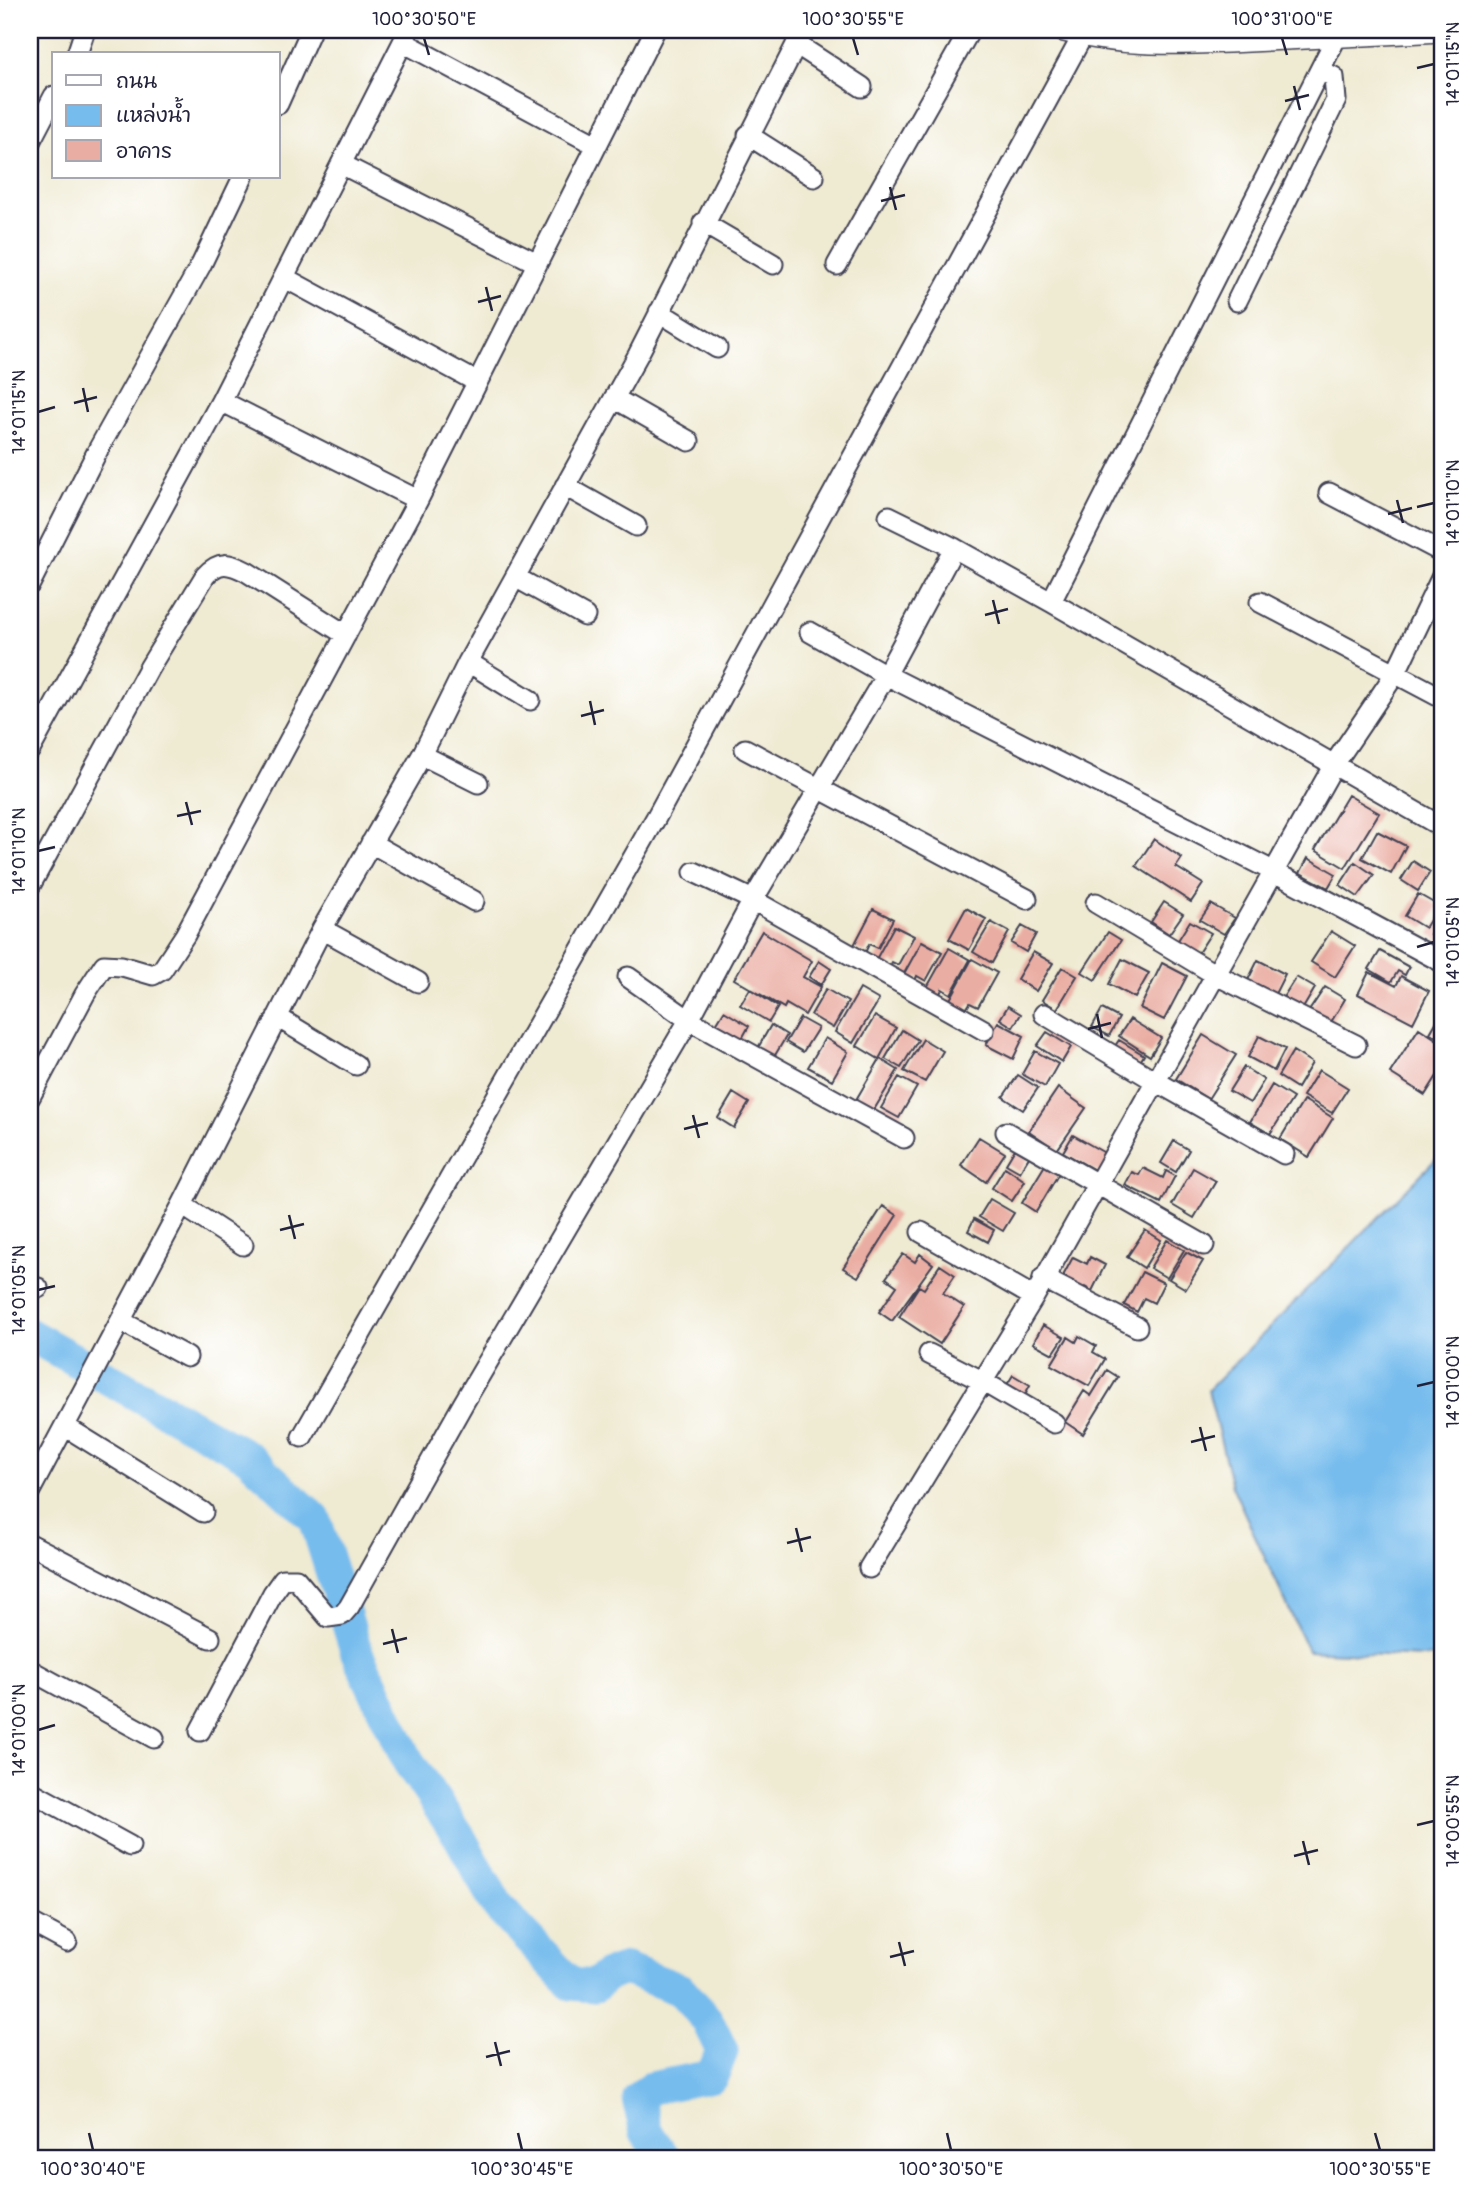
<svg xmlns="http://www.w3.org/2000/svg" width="1472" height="2188" font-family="Pangolin,'Playpen Sans Thai',sans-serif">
  <rect width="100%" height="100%" fill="#fff"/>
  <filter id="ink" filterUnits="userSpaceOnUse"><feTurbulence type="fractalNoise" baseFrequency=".0143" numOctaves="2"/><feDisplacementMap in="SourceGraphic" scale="14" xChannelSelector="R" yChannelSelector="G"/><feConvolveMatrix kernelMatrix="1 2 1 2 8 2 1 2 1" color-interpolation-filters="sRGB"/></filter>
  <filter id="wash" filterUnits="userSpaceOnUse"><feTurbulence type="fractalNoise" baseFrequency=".00686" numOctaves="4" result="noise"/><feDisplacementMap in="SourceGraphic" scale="28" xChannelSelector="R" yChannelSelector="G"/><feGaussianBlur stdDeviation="1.57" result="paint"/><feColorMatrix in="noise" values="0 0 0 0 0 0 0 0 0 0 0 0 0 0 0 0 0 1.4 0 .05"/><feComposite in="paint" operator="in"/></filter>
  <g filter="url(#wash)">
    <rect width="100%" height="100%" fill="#efead2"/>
    <!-- water -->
    <path fill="#76bced" stroke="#4c6f94" stroke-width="2" d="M1442,1153V1656L1422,1657L1308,1651L1232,1486L1208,1390Z"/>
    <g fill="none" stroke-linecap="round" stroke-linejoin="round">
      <!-- river -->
      <path stroke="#76bced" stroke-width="33" d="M30,1335L247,1456L315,1519L357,1653L408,1761L460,1838L498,1907L571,1984L595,1986L607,1975L626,1969L681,1990L707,2020L722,2051L712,2076L651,2088L638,2098L646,2132L665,2158"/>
    </g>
    <g id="blocks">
      <!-- building -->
      <path fill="#eaada3" d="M1348,795L1379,813L1345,868L1315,850Z
        M1377,831L1406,846L1391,874L1362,858Z
        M1154,839L1182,858L1176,867L1203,884L1191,902L1136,866Z
        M1308,858L1336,874L1328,888L1300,873Z
        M1413,861L1430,872L1418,891L1401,880Z
        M1355,862L1374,875L1358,897L1340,885Z
        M1418,894L1439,906L1425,928L1405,916Z
        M1164,902L1183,914L1169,934L1151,922Z
        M1211,904L1235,918L1224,934L1200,920Z
        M966,908L986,919L969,950L949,939Z
        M873,909L893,919L878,948L869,944L865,953L853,947Z
        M1442,915V942L1430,934Z
        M1190,921L1211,933L1198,953L1177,942Z
        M991,922L1009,932L992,963L973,952Z
        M894,926L914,936L898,965L892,962L888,970L874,963Z
        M1022,926L1036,934L1026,952L1011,943Z
        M762,931L812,961L803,977L821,987L805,1015L786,1004L784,1008L734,979Z
        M1331,931L1355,946L1335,977L1311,962Z
        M1108,932L1121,940L1095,980L1082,972Z
        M922,941L942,952L926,981L917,976L913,985L901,979Z
        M949,948L970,960L951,994L942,989L938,998L925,991Z
        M1380,951L1409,967L1405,975L1398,971L1391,982L1369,969Z
        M1033,952L1053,963L1036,991L1017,979Z
        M972,959L997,973L978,1007L970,1003L963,1014L947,1005Z
        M1122,959L1149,973L1135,998L1109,984Z
        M1258,960L1285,974L1272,1000L1245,986Z
        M819,961L831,969L821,985L809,977Z
        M1162,963L1187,976L1164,1020L1140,1008Z
        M1062,967L1077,976L1057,1009L1042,1000Z
        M1369,972L1396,986L1401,976L1429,991L1413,1023L1358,994Z
        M1296,977L1315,988L1299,1015L1279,1004Z
        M1325,987L1345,999L1328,1027L1307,1014Z
        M750,989L778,1007L769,1022L740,1005Z
        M826,989L848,1002L833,1028L811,1015Z
        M860,989L879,1000L853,1043L835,1032Z
        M1008,1006L1021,1014L1013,1027L1000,1019Z
        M1102,1009L1119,1018L1109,1036L1092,1027Z
        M724,1011L749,1026L739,1044L713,1029Z
        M1442,1012V1040L1430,1033Z
        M875,1016L896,1028L879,1059L857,1046Z
        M800,1018L818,1028L803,1052L786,1042Z
        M1130,1019L1161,1038L1150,1056L1119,1036Z
        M998,1022L1024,1036L1013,1059L986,1045Z
        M771,1025L787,1035L771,1062L755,1053Z
        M1419,1028L1442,1043V1068L1425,1095L1390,1073Z
        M902,1030L918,1040L901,1068L885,1059Z
        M1047,1032L1071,1047L1062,1062L1037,1046Z
        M1203,1035L1236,1055L1208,1099L1176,1079Z
        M1259,1036L1285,1049L1274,1071L1248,1057Z
        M825,1038L848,1052L832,1080L808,1067Z
        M923,1039L943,1051L925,1082L904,1071Z
        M1119,1040L1144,1055L1138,1065L1113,1049Z
        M1035,1051L1058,1064L1045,1087L1022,1074Z
        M1293,1051L1312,1063L1297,1088L1278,1076Z
        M880,1059L898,1070L869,1118L851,1108Z
        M1244,1067L1264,1080L1250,1103L1229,1091Z
        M1319,1070L1348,1088L1332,1113L1303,1096Z
        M1018,1075L1038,1088L1023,1110L1003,1097Z
        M899,1077L917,1087L899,1118L881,1108Z
        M1272,1085L1293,1098L1270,1134L1250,1122Z
        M1058,1088L1086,1108L1057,1150L1029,1131Z
        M733,1093L749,1103L734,1128L718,1118Z
        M1304,1100L1333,1118L1309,1157L1280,1139Z
        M1073,1135L1110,1156L1100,1173L1063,1152Z
        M979,1137L1005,1153L986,1182L961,1165Z
        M1174,1141L1189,1150L1176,1172L1161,1163Z
        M1015,1149L1029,1157L1020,1172L1006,1164Z
        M1045,1165L1059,1173L1036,1212L1022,1203Z
        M1005,1167L1025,1181L1012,1201L992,1188Z
        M1143,1168L1163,1178L1166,1171L1175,1176L1161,1203L1125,1185L1132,1172L1139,1175Z
        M1193,1168L1216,1181L1194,1218L1172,1205Z
        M990,1199L1014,1213L1003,1231L979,1217Z
        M883,1206L897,1215L858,1277L843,1268Z
        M974,1219L994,1230L988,1242L968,1231Z
        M1145,1230L1161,1240L1144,1268L1127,1257Z
        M1167,1240L1184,1250L1167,1278L1150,1268Z
        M1186,1252L1203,1261L1186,1289L1169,1279Z
        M903,1254L915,1262L920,1254L933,1264L892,1321L879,1312L897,1286L886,1278Z
        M1073,1257L1087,1264L1090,1257L1105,1265L1092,1291L1085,1287L1082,1292L1070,1286L1073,1281L1063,1276Z
        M940,1265L955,1275L943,1293L964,1307L940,1344L899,1317L919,1286L924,1289Z
        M1142,1272L1164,1283L1154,1303L1144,1298L1137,1312L1124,1305Z
        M1043,1325L1064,1337L1053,1354L1033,1343Z
        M1079,1336L1096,1346L1093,1352L1105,1359L1089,1386L1051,1365L1068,1337L1076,1342Z
        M1107,1370L1118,1377L1083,1434L1065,1422L1084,1391L1091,1396Z
        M1013,1375L1030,1385L1023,1398L1005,1388Z"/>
    </g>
  </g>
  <g filter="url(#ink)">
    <use href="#blocks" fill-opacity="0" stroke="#414052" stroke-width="2"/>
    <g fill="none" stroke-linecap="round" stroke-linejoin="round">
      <defs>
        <path id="minor" d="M403,42L596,145
          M796,44L862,87
          M77,54L85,30
          M278,104L311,30
          M748,135L814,177
          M30,142L54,96
          M341,164L537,263
          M703,223L773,264
          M837,265L970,30
          M285,278L477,382
          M1237,301L1336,100L1334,77L1320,70
          M659,312L717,348
          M614,398L689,441
          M221,401L418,500
          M565,486L636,526
          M1329,493L1442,552
          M889,516L954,548L1051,602L1442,827
          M515,577L585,616
          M30,584L99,448L201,265L243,177
          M1051,602L1337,36
          M1260,602L1442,698
          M810,632L886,675L1265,867L1442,962
          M468,662L530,700
          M745,749L1027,899
          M30,750L221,401L409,30
          M422,755L478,783
          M371,843L474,901
          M694,872L753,900L984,1030
          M30,886L149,668L205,576C219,560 229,563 247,572L346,635
          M1096,903L1216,975L1356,1045
          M322,929L418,982
          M628,977L689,1020L904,1138
          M1044,1014L1157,1082L1284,1154
          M277,1017L356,1065
          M30,1097L85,994L104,965L122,966L153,975L162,970L185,935L418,500L655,30
          M1006,1132L1204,1245
          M182,1205L243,1245
          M921,1232L1034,1297
          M1043,1278L1137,1327
          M30,1286L38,1288
          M121,1321L187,1357
          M929,1354L982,1381L1054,1423
          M66,1427L203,1512
          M302,1437L657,816L1083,35
          M30,1491L182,1205L322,929L422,755L468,662L638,355L802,33
          M30,1544L210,1638
          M869,1568L1034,1297L1335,763L1395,674L1442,576
          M30,1670L154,1738
          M200,1731L273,1593L283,1579H296L328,1617L342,1615L349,1607L463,1404L689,1020L753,900L886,675L954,548
          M30,1791L130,1846
          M30,1922L67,1942"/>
        <path id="major" d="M1064,30C1118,45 1173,43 1229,41C1300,38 1371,34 1442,30"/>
      </defs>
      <!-- minor casing -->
      <use href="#minor" stroke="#414052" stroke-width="23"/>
      <!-- major casing -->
      <use href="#major" stroke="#414052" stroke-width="26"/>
      <!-- minor -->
      <use href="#minor" stroke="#fff" stroke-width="19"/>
      <!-- major -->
      <use href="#major" stroke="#fff" stroke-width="23"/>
    </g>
  </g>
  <!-- ticks -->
  <path fill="none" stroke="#22223b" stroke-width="2.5" d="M424,38L429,55M853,38L858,55M1282,38L1287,55M1417,68L1434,64M1294,86L1300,110M1285,101L1309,95M890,187L896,210M881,201L905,195M486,287L492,311M478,302L501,296M83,388L88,412M74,403L97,397M38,412L55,407M1397,500L1403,523M1417,507L1434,503M1388,514L1412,508M993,600L999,624M985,615L1008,609M590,701L595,725M581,716L604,710M186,802L192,825M177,816L201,811M38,851L55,847M1417,947L1434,942M1097,1014L1102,1038M1088,1029L1111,1023M693,1115L699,1138M684,1129L708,1123M289,1215L295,1239M280,1230L304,1224M38,1290L55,1286M1417,1386L1434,1382M1200,1427L1206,1451M1191,1442L1215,1436M796,1528L802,1552M787,1543L811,1537M392,1629L398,1653M383,1644L407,1638M38,1730L55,1725M1417,1825L1434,1821M1303,1841L1309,1865M1294,1856L1318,1850M899,1942L905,1966M890,1957L914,1951M495,2042L501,2066M486,2057L510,2051M89,2133L93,2150M518,2133L522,2150M947,2133L951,2150M1375,2133L1380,2150"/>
  <!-- margin -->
  <rect width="1472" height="2188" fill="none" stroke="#fff" stroke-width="77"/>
  <!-- legend -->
  <rect x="52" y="52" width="228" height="126" fill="#ffffff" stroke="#a7a7b1" stroke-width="2"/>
  <rect x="66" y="75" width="35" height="10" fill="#ffffff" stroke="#a7a7b1" stroke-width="2"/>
  <text x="116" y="88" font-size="21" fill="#22223b">ถนน</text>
  <rect x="66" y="105" width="35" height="21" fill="#76bced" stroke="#a7a7b1" stroke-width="2"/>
  <text x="116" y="122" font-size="21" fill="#22223b">แหล่งน้ำ</text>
  <rect x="66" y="140" width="35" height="21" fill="#eaada3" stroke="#a7a7b1" stroke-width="2"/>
  <text x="116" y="158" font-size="21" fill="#22223b">อาคาร</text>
  <rect x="38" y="38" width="1396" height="2112" fill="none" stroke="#22223b" stroke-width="2.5"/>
  <g font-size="18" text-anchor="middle" fill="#22223b">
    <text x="424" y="25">100°30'50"E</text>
    <text x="853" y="25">100°30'55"E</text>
    <text x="1282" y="25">100°31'00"E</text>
    <text transform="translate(1453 64) rotate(-90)" y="6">14°01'15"N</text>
    <text transform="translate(19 412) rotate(-90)" y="6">14°01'15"N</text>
    <text transform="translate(1453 503) rotate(-90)" y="6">14°01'10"N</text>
    <text transform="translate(19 851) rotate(-90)" y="6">14°01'10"N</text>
    <text transform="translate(1453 942) rotate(-90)" y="6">14°01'05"N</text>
    <text transform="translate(19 1290) rotate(-90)" y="6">14°01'05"N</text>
    <text transform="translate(1453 1382) rotate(-90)" y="6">14°01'00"N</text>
    <text transform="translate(19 1730) rotate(-90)" y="6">14°01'00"N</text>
    <text transform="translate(1453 1821) rotate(-90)" y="6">14°00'55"N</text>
    <text x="93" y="2175">100°30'40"E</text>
    <text x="522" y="2175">100°30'45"E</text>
    <text x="951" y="2175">100°30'50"E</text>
    <text x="1380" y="2175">100°30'55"E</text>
  </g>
</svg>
